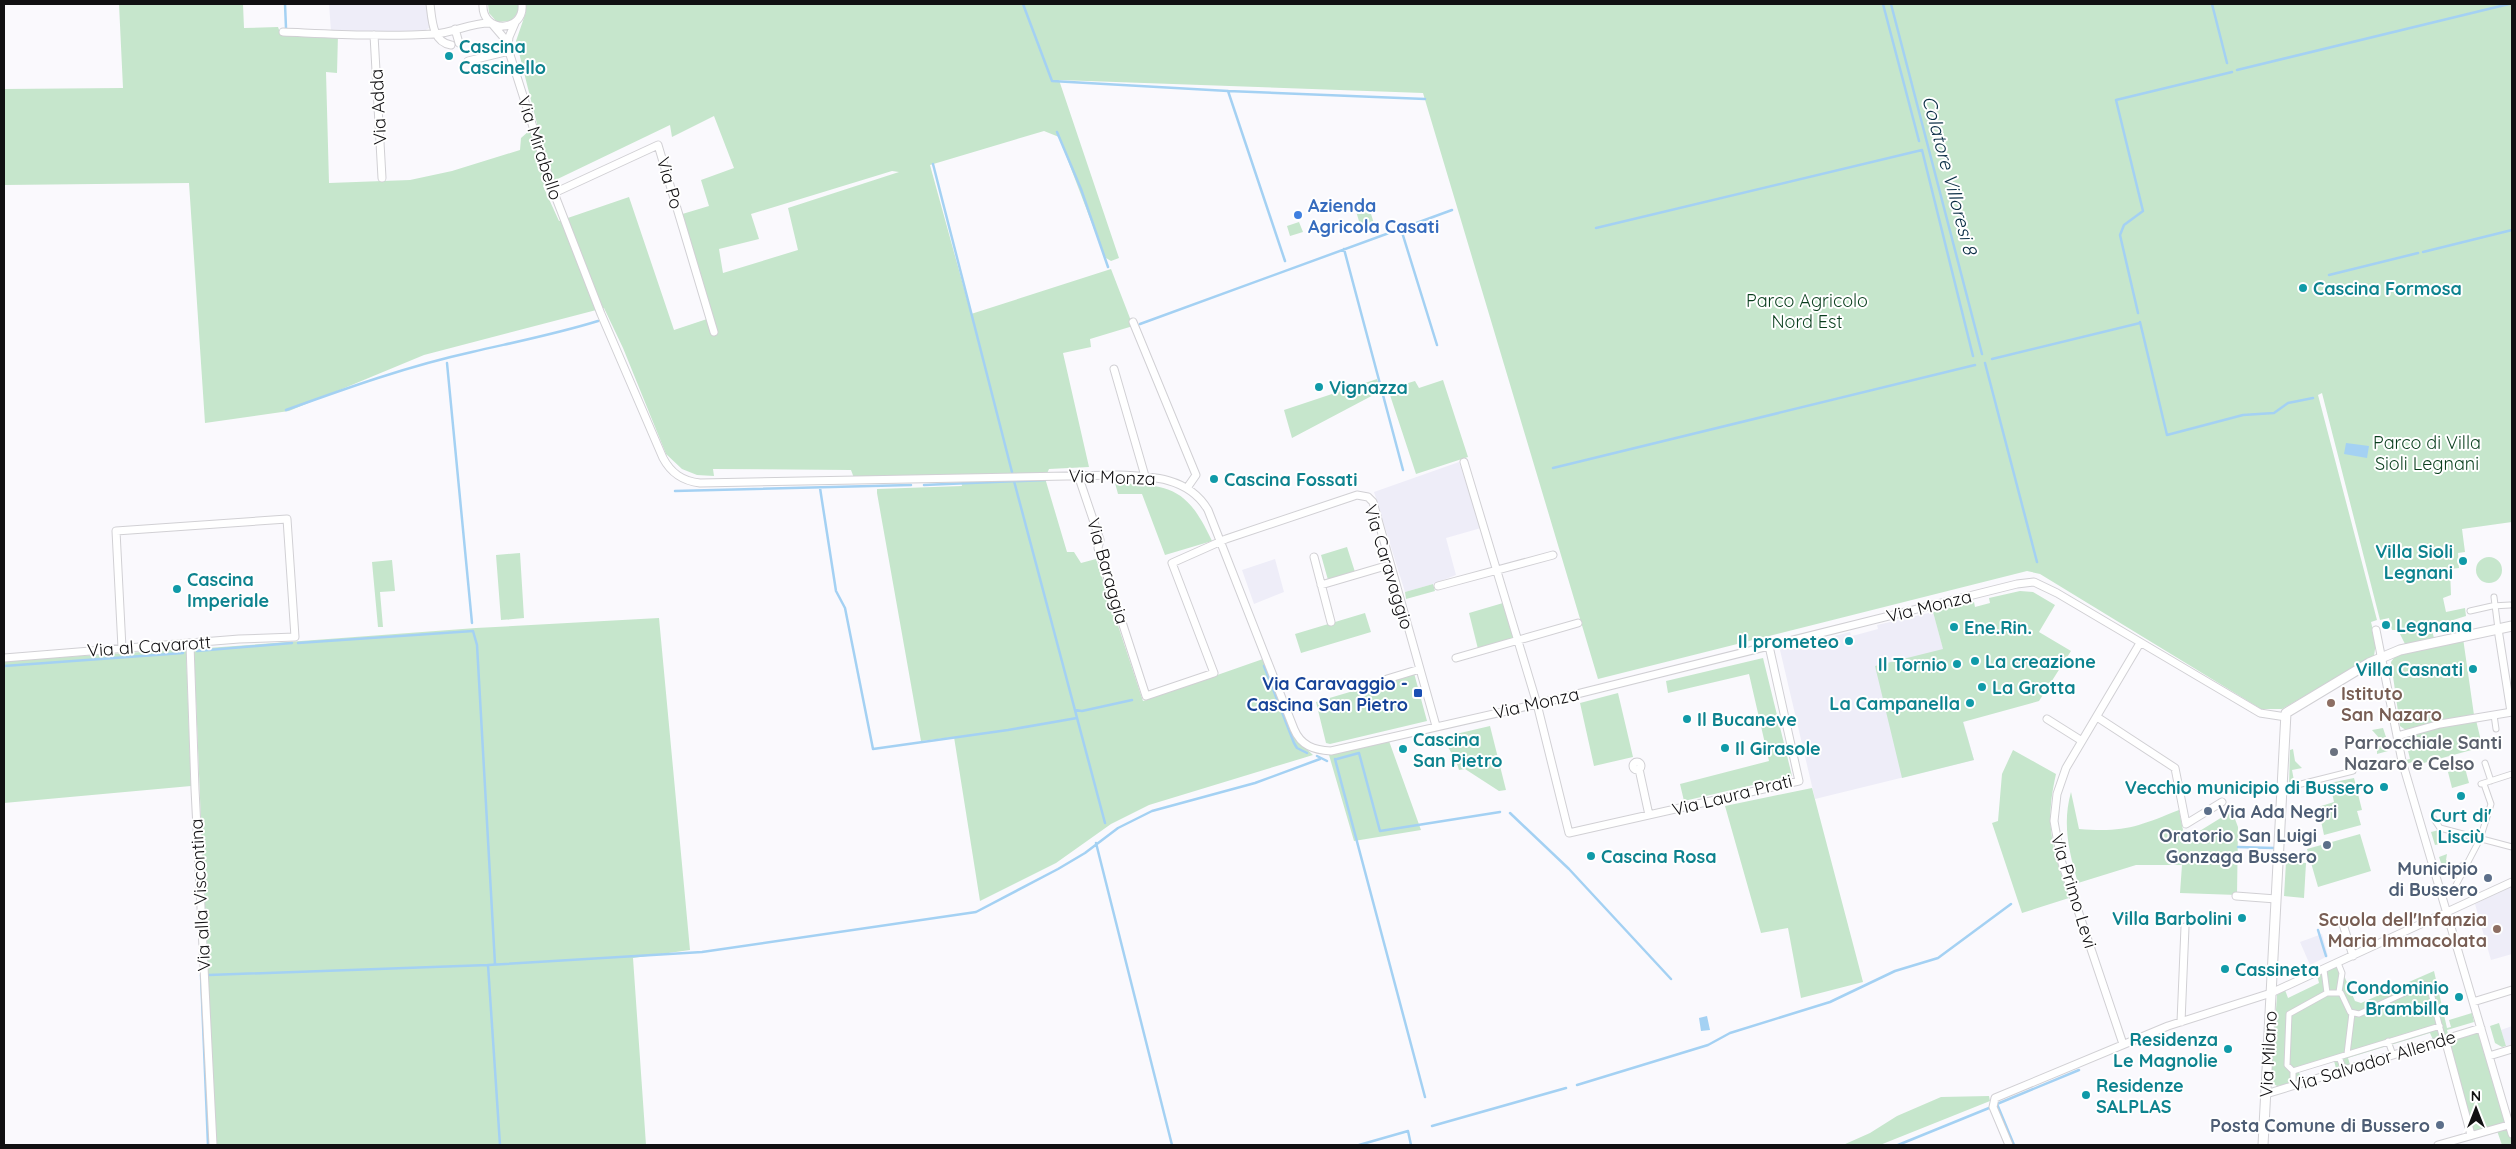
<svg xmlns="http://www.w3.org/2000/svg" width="2516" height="1149" font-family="Quicksand,sans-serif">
  <rect width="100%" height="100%" fill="#faf9fd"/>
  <!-- built -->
  <path fill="#eeedf8" d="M329,4H428L429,28L424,31H331Z
    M1459,462L1481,528L1446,538L1456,575L1433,584L1405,592L1374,492Z
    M1275,559L1284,592L1254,604L1242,570Z
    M1933,612L1974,760L1815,799L1780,650L1850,632L1851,636L1856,635L1878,629L1877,625Z
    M2512,886V954L2491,960L2475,904Z
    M2322,934L2328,956L2310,965L2300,942Z
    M2512,1026V1044L2506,1046L2501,1030Z"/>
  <!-- green -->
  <path fill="#c6e6cc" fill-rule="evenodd" d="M119,4H243L244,28L278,27L281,35L338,34L337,73L326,72L329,183L410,180L452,171L520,150L521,138L537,124L516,41L526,12L525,4H2512V522L2462,529L2465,552L2458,553L2459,568L2450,569L2451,595L2443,598L2446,612L2465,608L2466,616L2431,627L2434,638L2405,644L2398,630H2392L2389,618L2380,620L2322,393L2318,395L2377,620L2371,622L2376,642L2374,656L2282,709H2261L2040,574L2027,571L1598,679L1423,93L1059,80L1119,258L1111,261L1106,258L1102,250L1059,137L1044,131L930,165L971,314L1111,269L1133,326L1090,339L1091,347L1063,353L1089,467L1049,469L1045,478L1067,552H1074L1081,563L1096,559L1143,701L1263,659L1294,737L1313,755L1149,805L1111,824L1056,863L980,901L954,737L921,741L877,493V489L962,486L961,480L854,478L851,470L713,469L714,476L697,475L682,469L666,454L623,348L604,308L424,355L289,411L205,423L189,183L4,185V89L123,88ZM714,116L734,168L701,180L709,206L679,215L710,318L674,330L629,197L559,221L543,186L670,125L672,137ZM892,171L899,172L788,208L798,250L723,273L719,249L759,239L751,214Z
    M488,4H518V12L511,21L497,22L489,13Z
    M1368,204L1375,227L1362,231L1355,208Z
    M1299,222L1303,232L1290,236L1287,226Z
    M1377,379L1381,391L1292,438L1284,410Z
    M1443,380L1468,457L1416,474L1388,389L1415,381L1419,388Z
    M1115,483C1172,485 1187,488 1212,541L1165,555L1142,494H1118Z
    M1347,547L1355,572L1328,580L1321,555Z
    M520,553L524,618L501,620L496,555Z
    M2476 570a13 13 0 1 1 26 0a13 13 0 1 1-26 0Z
    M392,560L395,591L380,592L383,627H378L372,562Z
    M1433,584L1435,591L1406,599L1405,592Z
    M2020,591L2033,592L2055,605L2039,632L2071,651L2039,701L1963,722L1974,760L1902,778L1875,666L1943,649L1933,612L1974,602L1975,607L1990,603L1989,598Z
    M1503,603L1514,638L1478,649L1469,613Z
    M1365,613L1371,632L1301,653L1295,634Z
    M659,618L690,950L633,958L646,1145H214L194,649L476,628Z
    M2463,638L2474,715L2407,731L2400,726L2391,662L2396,655Z
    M186,649L191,786L4,803V661Z
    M1763,658L1792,776L1684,801L1680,784L1769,761L1749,674L1668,693L1666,681Z
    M1414,673L1427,721L1330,744L1326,743L1316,702Z
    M1618,693L1633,757L1594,766L1580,703Z
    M2476,720L2481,741H2478L2479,748L2420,764L2419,760L2403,765L2402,761L2410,759L2404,734Z
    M1490,726L1506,790L1499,791L1465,769L1459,770C1456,758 1448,749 1443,737Z
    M2383,728L2386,737L2380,739L2372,730Z
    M1389,741L1421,830L1354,841L1329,755Z
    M2387,742L2388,751L2377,754V750L2381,744Z
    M2293,749L2295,761L2302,768L2292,770L2295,786L2289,787L2290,750Z
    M2013,750L2056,774C2044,827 2053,848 2069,898L2022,913L1992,823L1998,821L2002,774Z
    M2465,768L2469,783L2452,788L2448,772Z
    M2354,778L2362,810L2357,811L2361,825L2324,835L2318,807L2334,802L2330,783Z
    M1812,788L1863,982L1801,998L1788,928L1761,933L1725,806Z
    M2071,792L2079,829C2124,833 2139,826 2179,810L2185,840L2232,811L2238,827L2237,895L2180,893L2182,865H2136L2078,883C2069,852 2062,824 2071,792Z
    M2439,830L2441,836L2438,838L2442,839L2443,843L2435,845L2431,832Z
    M2360,834L2371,871L2318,887L2307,849Z
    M2447,854L2446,860L2451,866L2443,869L2439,857Z
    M2286,862L2306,863L2304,898L2284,896Z
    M2339,964L2355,1001L2361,1003L2434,971L2447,1028L2451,1027L2449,1020L2472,1013L2474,1022L2447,1030L2449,1038L2434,1042L2430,1033L2348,1058L2351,1068L2337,1072L2334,1061L2299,1072L2302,1083L2277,1086L2271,1082L2277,995L2285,990L2288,998L2319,983L2317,975Z
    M2499,1023L2506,1046L2502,1047L2495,1043L2490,1026Z
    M2480,1029L2512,1124V1145H2502L2496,1128L2471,1134L2446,1040Z
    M1989,1096L1990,1101L1880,1145H1843L1870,1133L1897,1116L1941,1097Z"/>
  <!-- water -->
  <path fill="#a4d1f3" d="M2346,443L2369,446L2367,458L2344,454Z
    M1707,1016L1710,1030L1701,1031L1699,1018Z"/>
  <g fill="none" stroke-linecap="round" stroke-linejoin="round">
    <!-- stream -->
    <path stroke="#a4d1f3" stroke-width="2.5" d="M285,4L286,28
      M1023,4L1052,81L1228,91L1425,99
      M1883,4L1919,141
      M1891,4L1982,354
      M2212,4L2227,63
      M2237,70L2509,4
      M1228,91L1285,261
      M1057,132L1081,189L1108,267
      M933,164L1012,472
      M1596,228L1922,150L1973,356
      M1401,229L1437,345
      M1344,249L1403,470
      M2423,252L2512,230
      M2329,275L2418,253
      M2138,313L2120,235L2124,225L2143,211L2116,100L2232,72
      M2140,322L2167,435L2243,415L2274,413L2288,403L2313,398
      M1140,324L1452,210
      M1992,359L2140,323
      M447,363L472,623
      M1985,363L2037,562
      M286,410C347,388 408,366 472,352C515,342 556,334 598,321
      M1553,468L1975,365
      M1014,481L1105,823
      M924,485L1045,480
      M820,488L836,591L845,608L873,749L1008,730L1077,718
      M675,491L911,485
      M298,643L473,631L477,645L495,964
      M197,651L292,643
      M4,666L183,653
      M1264,666L1294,743L1297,748L1307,753
      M1075,710L1082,711L1132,700
      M1317,756L1327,761
      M1335,759L1425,1097
      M1337,759L1359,753L1380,831L1500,812
      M1510,813L1569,869L1671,979
      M1096,843L1172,1145
      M2238,847L2274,848
      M2318,930L2326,956
      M201,975L208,1145
      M209,975L488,965
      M1577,1085L1708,1045L1730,1033L1830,1002L1895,971L1938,958L2011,904
      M1432,1126L1566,1088
      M500,1145L488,965L702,952L976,912L1058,869L1085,853L1118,828L1152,811L1255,783L1320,759
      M1359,1145L1408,1131L1411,1145
      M1898,1145L1989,1108
      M2014,1145L1997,1104L2079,1070"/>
    <defs>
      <path id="pedestrian" d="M2494,597L2498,629
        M2470,611L2492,606L2510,605
        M2494,715L2496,729
        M2485,763L2491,781
        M2285,784L2286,788L2289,787L2353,771
        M2481,784L2512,774
        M2434,819L2440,828L2512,847
        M2435,875L2467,864
        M2456,885L2480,839L2491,804L2484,784
        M2338,963L2342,973L2339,992
        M2327,993H2341L2350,1012L2359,1014L2422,985H2426L2430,989L2443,1040
        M2388,1041L2393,1055
        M2347,1054L2352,1013
        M2339,1057L2344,1070
        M2293,1071L2440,1026
        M2293,1086V1071L2287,1065L2289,1014L2327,993L2324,970"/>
      <path id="minor" d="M430,4C432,19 432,42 451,45
        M483,4C481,34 525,33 522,4
        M493,25L505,39L554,193L601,314L663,458C671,473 682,481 700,483L1117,475C1151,476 1189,477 1208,510L1294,729C1301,746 1314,750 1331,751L1537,704L2017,584L2034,582L2057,593L2260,713L2286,717
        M455,29L459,43
        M283,32C333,34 383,37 434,34C453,33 470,23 490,23
        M374,35L382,178
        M508,46L509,37L515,23
        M468,61L509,51
        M554,193L658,145L714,332
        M1133,322L1196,475L1187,488
        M1114,369L1145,476
        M1464,462L1537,704L1569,833L1799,781L1769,646
        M1078,475L1100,540L1098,548L1146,696L1214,673L1172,563L1226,539L1357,495L1368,497L1373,502L1436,726
        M1314,557L1331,622
        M1321,585L1389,565
        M1438,586L1553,555
        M2498,629L2511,712
        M2376,630L2402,761L2512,1134
        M190,644L195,789L213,1145
        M4,658L239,639L295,637L287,519L116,531L122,648
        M1456,658L1578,623
        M1387,679L1420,669
        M2097,717L2175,768L2186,824L2222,802
        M2047,719L2082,741
        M2397,736L2440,724L2512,712
        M1633 766a4 4 0 1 1 8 0a4 4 0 1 1-8 0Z
        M1639,769L1649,815
        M2236,896L2276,899
        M2342,921L2353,956
        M2473,1002L2512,990
        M2181,1022L2185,927
        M2445,1039L2471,1135
        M2123,1044L2061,860L2054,821L2057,794L2066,768L2140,643
        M2489,1056L2512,1049
        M2266,1094L2481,1028
        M2009,1145L1993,1107L1995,1098L2168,1026L2271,993L2512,882
        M2438,1145L2512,1124"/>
      <path id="tertiary" d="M2263,1145L2286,713L2369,663L2400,650L2512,626"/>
    </defs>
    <!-- pedestrian casing -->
    <use href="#pedestrian" stroke="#d1d0d4" stroke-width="7"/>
    <!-- minor casing -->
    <use href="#minor" stroke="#d1d0d4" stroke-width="9"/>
    <!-- tertiary casing -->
    <use href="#tertiary" stroke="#d1d0d4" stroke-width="11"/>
    <!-- pedestrian -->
    <use href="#pedestrian" stroke="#fff" stroke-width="5"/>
    <!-- minor -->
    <use href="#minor" stroke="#fff" stroke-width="7"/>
    <!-- tertiary -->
    <use href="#tertiary" stroke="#fff" stroke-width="9"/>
  </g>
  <!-- markers -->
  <g fill="#0f9aa8" stroke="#fff" stroke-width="2">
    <circle cx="449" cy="56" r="5"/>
    <circle cx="2303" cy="288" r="5"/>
    <circle cx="1319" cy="387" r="5"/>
    <circle cx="1214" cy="479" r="5"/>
    <circle cx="2463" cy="561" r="5"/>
    <circle cx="177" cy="589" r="5"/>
    <circle cx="2386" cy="625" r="5"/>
    <circle cx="1954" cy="627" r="5"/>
    <circle cx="1849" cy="641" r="5"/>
    <circle cx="1975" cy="661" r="5"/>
    <circle cx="1957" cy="664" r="5"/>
    <circle cx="2473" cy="669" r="5"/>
    <circle cx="1982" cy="687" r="5"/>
    <circle cx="1970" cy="703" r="5"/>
    <circle cx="1687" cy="719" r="5"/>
    <circle cx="1725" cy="748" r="5"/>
    <circle cx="1403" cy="749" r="5"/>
    <circle cx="2384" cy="787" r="5"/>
    <circle cx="2461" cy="796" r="5"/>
    <circle cx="1591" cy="856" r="5"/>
    <circle cx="2242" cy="918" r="5"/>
    <circle cx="2225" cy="969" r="5"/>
    <circle cx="2459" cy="997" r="5"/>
    <circle cx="2228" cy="1049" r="5"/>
    <circle cx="2086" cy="1095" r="5"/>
  </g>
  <circle fill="#3f7fe0" stroke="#fff" stroke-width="2" cx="1298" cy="215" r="5"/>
  <rect fill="#1a4fb4" stroke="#fff" stroke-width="2" x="1413" y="688" width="10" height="10" rx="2.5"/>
  <g fill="#8d6e63" stroke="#fff" stroke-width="2">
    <circle cx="2331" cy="703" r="5"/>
    <circle cx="2497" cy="929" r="5"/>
  </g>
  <circle fill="#6b7280" stroke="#fff" stroke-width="2" cx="2334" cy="752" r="5"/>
  <g fill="#5c6f8a" stroke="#fff" stroke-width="2">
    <circle cx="2208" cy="811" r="5"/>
    <circle cx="2327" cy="845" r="5"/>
    <circle cx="2488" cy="878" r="5"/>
    <circle cx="2440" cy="1125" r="5"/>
  </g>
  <g text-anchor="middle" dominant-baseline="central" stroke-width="4" stroke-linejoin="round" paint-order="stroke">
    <!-- culture labels -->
    <g font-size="18" font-weight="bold" fill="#0d838f" stroke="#fff" text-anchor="start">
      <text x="459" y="46">Cascina<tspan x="459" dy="21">Cascinello</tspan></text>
      <text x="2313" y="288">Cascina Formosa</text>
      <text x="1329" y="387">Vignazza</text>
      <text x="1224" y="479">Cascina Fossati</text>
      <text x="2453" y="551" text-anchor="end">Villa Sioli<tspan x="2453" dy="21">Legnani</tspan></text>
      <text x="187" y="579">Cascina<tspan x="187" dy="21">Imperiale</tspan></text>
      <text x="2396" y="625">Legnana</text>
      <text x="1964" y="627">Ene.Rin.</text>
      <text x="1839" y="641" text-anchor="end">Il prometeo</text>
      <text x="1985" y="661">La creazione</text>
      <text x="1947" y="664" text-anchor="end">Il Tornio</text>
      <text x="2463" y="669" text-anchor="end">Villa Casnati</text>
      <text x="1992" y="687">La Grotta</text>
      <text x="1960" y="703" text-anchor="end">La Campanella</text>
      <text x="1697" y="719">Il Bucaneve</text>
      <text x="1413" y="739">Cascina<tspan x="1413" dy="21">San Pietro</tspan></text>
      <text x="1735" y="748">Il Girasole</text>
      <text x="2374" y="787" text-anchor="end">Vecchio municipio di Bussero</text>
      <text x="2461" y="815" text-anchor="middle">Curt di'<tspan x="2461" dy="21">Lisciù</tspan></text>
      <text x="1601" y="856">Cascina Rosa</text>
      <text x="2232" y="918" text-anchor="end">Villa Barbolini</text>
      <text x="2235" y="969">Cassineta</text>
      <text x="2449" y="987" text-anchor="end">Condominio<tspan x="2449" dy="21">Brambilla</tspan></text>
      <text x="2218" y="1039" text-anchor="end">Residenza<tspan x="2218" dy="21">Le Magnolie</tspan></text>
      <text x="2096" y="1085">Residenze<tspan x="2096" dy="21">SALPLAS</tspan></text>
    </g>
    <!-- street labels -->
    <g font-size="18" fill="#111012" stroke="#fff">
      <text transform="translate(378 107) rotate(-93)">Via Adda</text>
      <text transform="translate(540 148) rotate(72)">Via Mirabello</text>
      <text transform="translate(670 183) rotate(74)">Via Po</text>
      <text transform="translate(1112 477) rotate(2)">Via Monza</text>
      <text transform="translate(1389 567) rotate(73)">Via Caravaggio</text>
      <text transform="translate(1108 571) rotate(74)">Via Baraggia</text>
      <text transform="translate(1929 606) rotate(-14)">Via Monza</text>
      <text transform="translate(149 646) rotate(-4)">Via al Cavarott</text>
      <text transform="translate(1536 703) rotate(-13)">Via Monza</text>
      <text transform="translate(1732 795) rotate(-14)">Via Laura Prati</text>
      <text transform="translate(2074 891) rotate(73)">Via Primo Levi</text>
      <text transform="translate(200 895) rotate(-93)">Via alla Viscontina</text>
      <text transform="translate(2268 1054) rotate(-87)">Via Milano</text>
      <text transform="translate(2373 1061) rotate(-17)">Via Salvador Allende</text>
    </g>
    <!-- shop labels -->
    <g font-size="18" font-weight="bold" fill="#366cbe" stroke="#fff" text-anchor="start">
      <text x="1308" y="205">Azienda<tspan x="1308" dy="21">Agricola Casati</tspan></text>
    </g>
    <!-- park labels -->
    <g font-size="18" fill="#093e1d" stroke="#fff">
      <text x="1807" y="300">Parco Agricolo<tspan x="1807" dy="21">Nord Est</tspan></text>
      <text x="2427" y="442">Parco di Villa<tspan x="2427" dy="21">Sioli Legnani</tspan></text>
    </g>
    <!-- transit labels -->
    <g font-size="18" font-weight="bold" fill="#164399" stroke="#fff" text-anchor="end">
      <text x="1408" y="683">Via Caravaggio -<tspan x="1408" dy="21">Cascina San Pietro</tspan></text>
    </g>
    <!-- education labels -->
    <g font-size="18" font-weight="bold" fill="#785e54" stroke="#fff" text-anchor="start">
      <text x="2341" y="693">Istituto<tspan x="2341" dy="21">San Nazaro</tspan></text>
      <text x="2487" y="919" text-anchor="end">Scuola dell'Infanzia<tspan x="2487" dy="21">Maria Immacolata</tspan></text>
    </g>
    <!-- worship labels -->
    <g font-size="18" font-weight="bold" fill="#5b616d" stroke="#fff" text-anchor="start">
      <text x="2344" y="742">Parrocchiale Santi<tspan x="2344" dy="21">Nazaro e Celso</tspan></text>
    </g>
    <!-- service labels -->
    <g font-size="18" font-weight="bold" fill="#4e5e75" stroke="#fff" text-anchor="end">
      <text x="2218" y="811" text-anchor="start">Via Ada Negri</text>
      <text x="2317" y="835">Oratorio San Luigi<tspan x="2317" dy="21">Gonzaga Bussero</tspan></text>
      <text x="2478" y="868">Municipio<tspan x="2478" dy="21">di Bussero</tspan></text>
      <text x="2430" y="1125">Posta Comune di Bussero</text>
    </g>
    <!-- water labels -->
    <g font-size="19" font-style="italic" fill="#082c44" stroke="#fff">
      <text transform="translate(1950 175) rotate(75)">Colatore Villoresi 8</text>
    </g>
  </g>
  <!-- border -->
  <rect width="2516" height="1149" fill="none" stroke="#111012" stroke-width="10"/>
  <!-- north arrow -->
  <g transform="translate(2476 1109)" stroke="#ffffff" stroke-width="4" paint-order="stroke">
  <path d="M0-4L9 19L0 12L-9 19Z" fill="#111012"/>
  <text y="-8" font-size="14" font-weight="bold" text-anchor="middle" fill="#111012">N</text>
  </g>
</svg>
